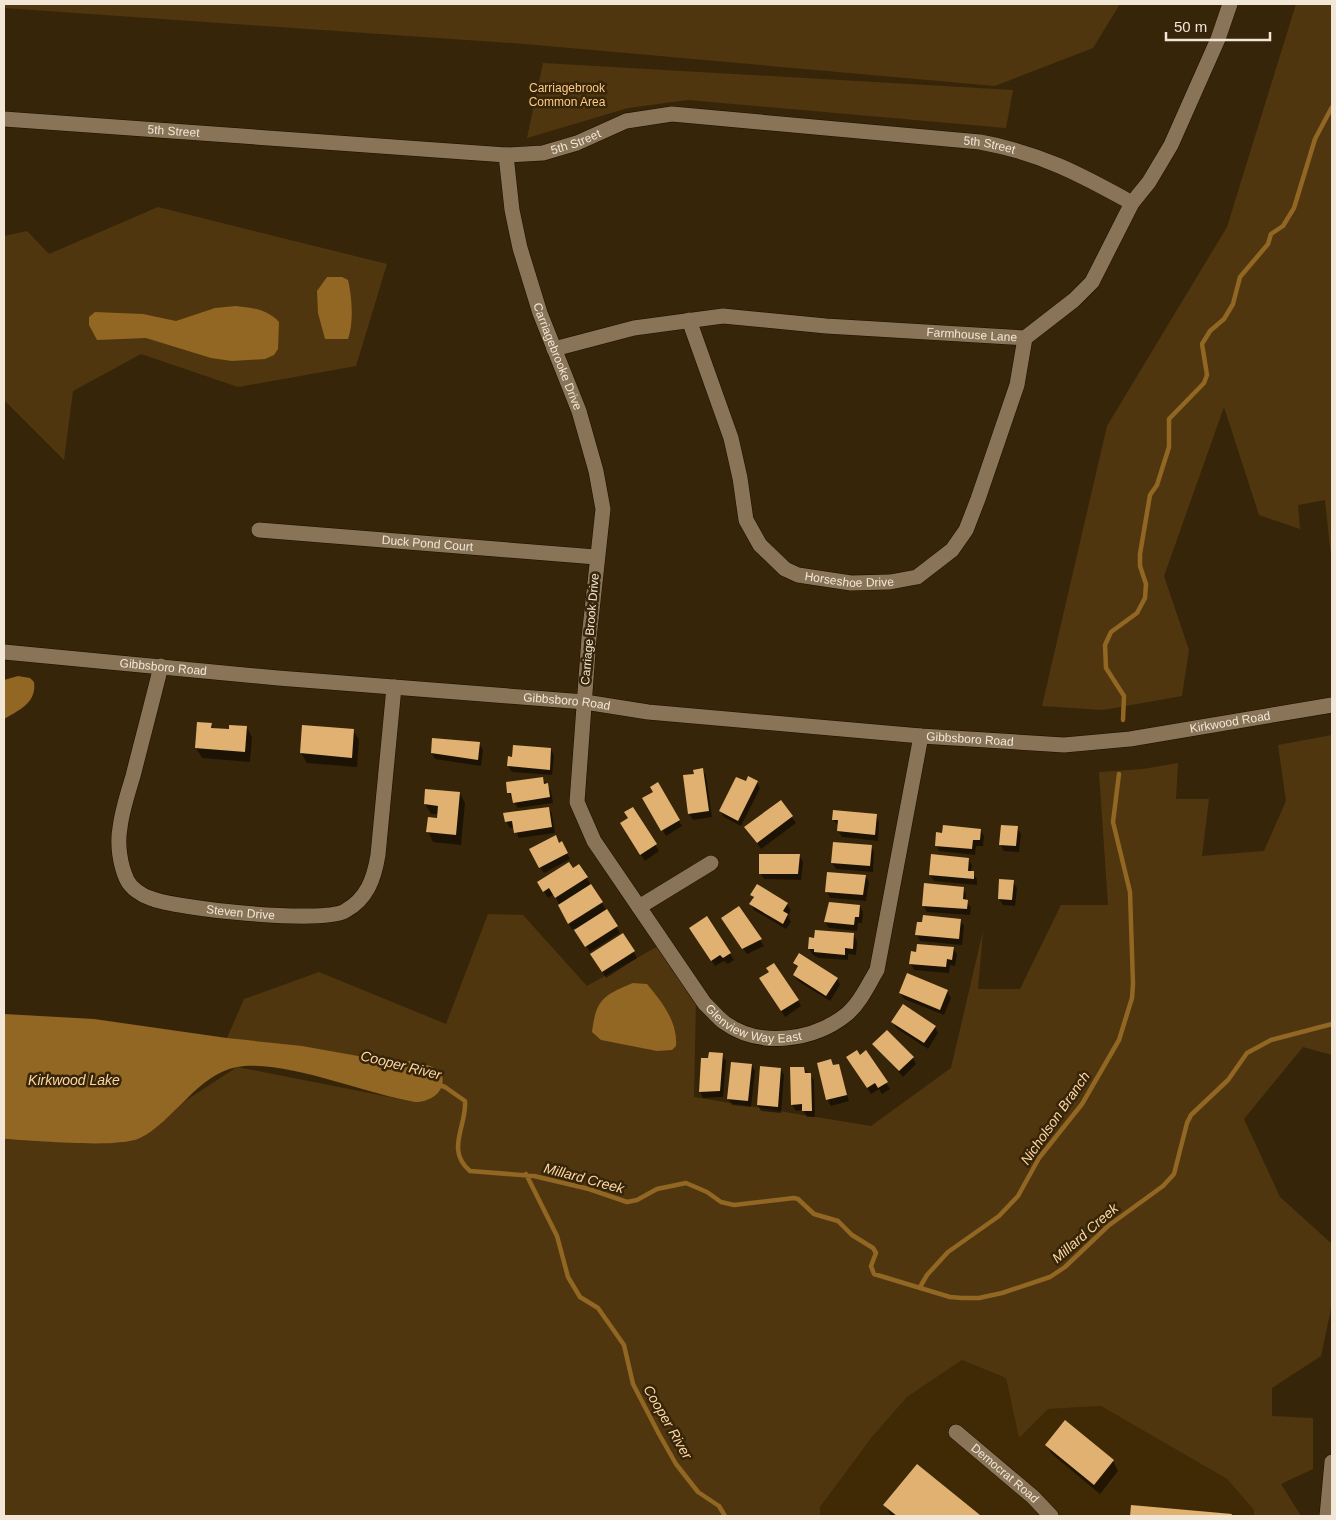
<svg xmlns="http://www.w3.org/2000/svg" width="1336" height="1520" font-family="Arial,sans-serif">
  <rect width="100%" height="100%" fill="#372509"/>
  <!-- built -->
  <path fill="#402a06" d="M962,1360L1006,1378L1019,1438L1047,1409L1101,1406L1227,1479L1254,1510V1516H820V1507L872,1437L907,1397Z"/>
  <!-- green -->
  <path fill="#50360e" d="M4,4H1120L1093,48L995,86L525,44L4,8Z
    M1296,4H1332V566L1325,500L1298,505L1300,529L1259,515L1224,407L1164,576L1189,650L1182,696L1103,710L1042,706L1107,426L1227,227Z
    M543,63L1013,90L1006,128L688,100L628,108L527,138Z
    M158,207L387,264L356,366L238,387L141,354L73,391L64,460L4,400V236L27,231L49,254Z
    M1332,735V1055L1303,1047L1244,1119L1280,1197L1332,1244V1304L1321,1356L1272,1388V1416L1313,1418V1469L1281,1484L1301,1516H1254V1510L1227,1479L1101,1406L1048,1409L1019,1438L1006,1378L962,1360L907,1397L872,1437L820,1507V1516H4V1136L121,1143L237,1067L415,1102L227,1038L244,999L319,972L446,1024L488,914L523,915L587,986L660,945L696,997L694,1097L871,1126L951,1068L983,931L978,989H1020L1061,905H1108L1099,772L1143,769L1178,763L1176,799H1209L1202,856L1264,851L1286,801L1278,745Z"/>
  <!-- water -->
  <path fill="#926623" d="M327,277H342L348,280C352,297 354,322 348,339H325L318,313L317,291Z
    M236,306C252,308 267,309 279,322L278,349L274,355L265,359L232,361L211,358L146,338L97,340L89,325V317L95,312L143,314L176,321L215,308Z
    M18,676L30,678L34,682C37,703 19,710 4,719V680Z
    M633,983L647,984C662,1002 678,1022 676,1046L672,1050L657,1051L601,1040L592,1032C596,999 604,995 633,983Z
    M4,1014L94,1019L227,1038L302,1046L386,1061H411L430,1066L441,1072C448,1091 431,1102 415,1102C365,1094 285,1059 237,1067C198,1074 173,1122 140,1138C118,1149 32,1140 4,1139Z"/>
  <!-- shadow -->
  <path fill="#0007" d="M211,724L214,729L230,730L247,728L252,737L250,762L202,758L196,748Z
    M304,726L353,730L359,740L357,767L307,763L301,753Z
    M479,743L483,750L481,766L435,759L432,753Z
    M551,749L554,756L552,775L512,772L508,766L513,758Z
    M703,770L706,776L712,817L693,820L689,814L684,777L695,775Z
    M542,778L551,791L553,803L518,808L509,793Z
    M757,782L760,788L741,826L724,817L720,811L746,783Z
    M657,784L682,826L666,836L644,798L654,792Z
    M460,793L465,803L461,845L433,842L428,832L438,819V814H431L425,804Z
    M781,802L796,823L761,849L749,833Z
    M549,808L552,814L555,833L519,838L514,827L510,828L506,821Z
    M633,809L659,851L645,861L625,830Z
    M876,815L879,822L878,841L842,837L838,831L839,826L833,820Z
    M1017,828L1021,834L1019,852L1004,851L1000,844Z
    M980,830L984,836L983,846H976L975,855L939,851L936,845Z
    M562,843L570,859L544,873L540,867Z
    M871,846L874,852L873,872L836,869L832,863Z
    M800,856L803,862L801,880L764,879L760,873Z
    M968,859L972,865L971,872L977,879V885L934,881L930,875Z
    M579,865L620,933L590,952L575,928L572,930L554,894L548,898L539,883Z
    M866,876L869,882L866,901L830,898L827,892Z
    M1013,882L1017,888L1015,906L1003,905L999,899Z
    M963,888L966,894V901L971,907L970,915L927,912L923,905Z
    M751,895L787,904L791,910L788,916L791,922L786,929L754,910L751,904L754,899Z
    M830,903L860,906L863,912L862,923H858L857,931L829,928L825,922Z
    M707,918L734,960L728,964L724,961L715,966L695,934Z
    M960,920L964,926L962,945L920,941L917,935L923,924Z
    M727,925L760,940L764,946L747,954Z
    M623,934L637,958L606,978L592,954Z
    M854,935L857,941L856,955L848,954V960L819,958L813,955L809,949Z
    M953,948L957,954L955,966L950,965L949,973L914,970L911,964Z
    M795,963L837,978L840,985L830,1001L798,981L794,975L798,968Z
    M765,985L798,1000L801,1006L785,1017Z
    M947,991L951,998L944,1015L904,999L900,993Z
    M893,1022L935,1027L938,1033L928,1049L896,1028Z
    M874,1044L913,1058L916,1064L903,1077Z
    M722,1055L726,1061L723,1097L703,1098L700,1092L709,1059Z
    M851,1063L886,1083L890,1089L882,1094L879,1089L871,1094Z
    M752,1065L755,1071L751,1107L732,1105L728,1099Z
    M838,1065L849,1101L831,1106L827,1099L834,1066Z
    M804,1068L814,1080L815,1117H807L803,1110L796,1111L792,1105Z
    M781,1069L784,1075L781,1113L761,1111L758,1105Z
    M1046,1445L1113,1461L1118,1471L1100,1494L1052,1454Z
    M917,1466L979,1516L891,1515L885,1505Z
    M1132,1507L1231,1515L1232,1516H1131Z"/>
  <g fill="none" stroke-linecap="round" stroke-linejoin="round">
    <!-- stream -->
    <path stroke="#926623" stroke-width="4.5" d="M1123,720L1124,696L1106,668L1105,645L1111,632L1137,613L1145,598L1146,584L1140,566V554L1150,495L1157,485L1169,447V419L1204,383L1207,375L1202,344L1210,331L1224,319L1233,304L1240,277L1268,244L1271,234L1283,226L1294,208L1315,139L1332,107
      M436,1084L445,1087L465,1101C467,1126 445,1150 470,1171L534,1176L589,1189L627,1202L637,1200L657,1189L686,1183L707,1192L721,1202L734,1205L794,1198L798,1199L814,1214L838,1221L852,1235L873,1248L876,1253L871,1266L874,1274L950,1297L962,1298H979L1002,1293L1050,1277L1065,1267L1108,1226L1163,1186L1174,1174L1187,1123L1191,1115L1228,1080L1247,1053L1271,1040L1332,1024
      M526,1174L557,1236L568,1277L580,1297L598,1308L624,1345L633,1384L659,1434L676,1464L698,1492L719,1506L725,1516
      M920,1287L927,1275L948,1252L999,1216L1018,1196L1039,1158L1082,1104L1119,1040L1132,998L1133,984L1130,892L1113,822L1119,774"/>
  </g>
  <!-- building -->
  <path fill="#e0b170" d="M197,722L212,723L211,728L229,729V725L247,726L245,752L195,748Z
    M302,725L354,729L352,758L300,753Z
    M432,738L480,742L478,760L431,753Z
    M513,745L551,748L550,770L507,766L508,756L512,757Z
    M703,768L709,811L688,814L683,775L694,774L693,770Z
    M748,776L758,781L738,821L719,811L736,777L746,781Z
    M543,777L544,784L548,783L550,797L513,803L511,793H507L506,782Z
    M658,782L680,820L661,831L642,798L653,792L650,787Z
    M425,789L460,792L456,835L426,832L428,817L437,818L438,806L424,804Z
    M781,800L793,816L757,843L744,827Z
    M549,807L552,827L514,833L512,821L505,822L503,813Z
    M633,807L657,844L640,855L620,823L628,818L624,812Z
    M833,810L877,814L875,835L837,831L838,820H832Z
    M943,825L981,829L980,840H973L972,849L935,846L936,832L942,833Z
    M1001,825L1018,826L1016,846L999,845Z
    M556,835L559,843L562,841L568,853L539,868L529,849Z
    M833,842L872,845L870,866L831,863Z
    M759,854H800L798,874H759Z
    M931,854L969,858L968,871H974V879L929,875Z
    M569,862L573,868L579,864L588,877L555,898L549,888L543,892L537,882Z
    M827,872L866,875L863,895L825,892Z
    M999,879L1014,880L1012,900L998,899Z
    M924,883L964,887L963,899L968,900L967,909L922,906Z
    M591,884L603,902L568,924L558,905Z
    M757,884L788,903L783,911L788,914L783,924L749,904L754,897L750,895Z
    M829,902L860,905L859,917H855L854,925L824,922Z
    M739,906L762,939L742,949L721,918Z
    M607,909L618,926L585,947L574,930Z
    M923,915L961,919L959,939L915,935L917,922H922Z
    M707,916L731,953L723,958L720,955L711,961L689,928Z
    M815,930L854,933L853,949L845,948V955L814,952V949H808L809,937L814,938Z
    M623,933L635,951L602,972L590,954Z
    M917,944L954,947L952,960L947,959L946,967L909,964L911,951L916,952Z
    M799,953L838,978L826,996L793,975L798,966L793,963Z
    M774,963L799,1000L781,1011L759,978L769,972L766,968Z
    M907,973L948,990L940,1010L899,993Z
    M903,1004L936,1026L924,1043L891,1022Z
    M887,1030L914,1057L899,1071L872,1044Z
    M857,1050L860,1055L866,1050L888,1082L878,1088L875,1083L867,1088L846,1057Z
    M709,1052L723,1053L720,1091L699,1092L701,1058H708Z
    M831,1059L833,1065L839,1064L847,1095L826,1100L817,1063Z
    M731,1062L752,1064L748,1101L727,1099Z
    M760,1066L781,1068L778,1107L757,1105Z
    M790,1067H804L805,1073H811L812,1111H802V1104L791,1105Z
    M1065,1420L1114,1460L1094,1485L1045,1445Z
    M917,1464L980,1515L978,1516H897L883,1505Z
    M1131,1505L1232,1514L1231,1516H1130Z"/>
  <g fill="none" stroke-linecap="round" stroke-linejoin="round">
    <defs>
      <g id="minor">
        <path id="s1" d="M4,119L506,155L543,153L577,143L626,121L672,114L980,142C1040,153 1080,174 1132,203"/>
        <path id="s2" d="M506,155L512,210L520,248L540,313L579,411L596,471L603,509L589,638L577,802L594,841L705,1004C712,1010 718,1018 725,1023C760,1048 814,1041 847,1014C860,1003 868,985 877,970L921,736"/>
        <path id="s3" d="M689,320L731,438L740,478L746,520L760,545L785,569L798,575L851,583L890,582L917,577L952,550L966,530L978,499L1017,385L1025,338"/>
        <path id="s4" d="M554,349L634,328L723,316L826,326L1025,338L1074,300L1092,282L1132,203L1149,182L1171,145L1218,39L1230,4"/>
        <path id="s5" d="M259,530L596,557"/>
        <path id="s6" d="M4,652L278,678L585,702L648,712L921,736L1064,745L1130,739L1332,705"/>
        <path id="s7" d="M161,666C152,703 142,740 133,776C128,793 122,810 120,828C117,844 120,865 127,880C131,888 141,895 150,898C177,909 321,924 345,911C367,899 374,879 378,855L394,687"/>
        <path d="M639,907L711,863"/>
        <path id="s8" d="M956,1432L1033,1497L1051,1516"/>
        <path d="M1327,1516L1332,1462"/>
      </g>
    </defs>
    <!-- minor casing -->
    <use href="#minor" stroke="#1b0e00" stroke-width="16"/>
    <!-- minor -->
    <use href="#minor" stroke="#897458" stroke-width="15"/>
  </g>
  <g text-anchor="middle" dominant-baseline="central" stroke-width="5" stroke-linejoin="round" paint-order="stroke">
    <!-- park labels -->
    <g font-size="12" fill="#fecb87" stroke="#372509">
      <text x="567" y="88">Carriagebrook<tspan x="567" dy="14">Common Area</tspan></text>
    </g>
    <!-- street labels -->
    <g font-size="12" fill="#f2e6d7" stroke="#372509">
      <text stroke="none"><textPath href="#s1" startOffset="170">5th Street</textPath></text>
      <text stroke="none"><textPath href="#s1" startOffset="575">5th Street</textPath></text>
      <text stroke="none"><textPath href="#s1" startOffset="995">5th Street</textPath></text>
      <text stroke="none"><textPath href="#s4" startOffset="422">Farmhouse Lane</textPath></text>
      <text stroke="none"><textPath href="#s2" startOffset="209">Carriagebrooke Drive</textPath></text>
      <text stroke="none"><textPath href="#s5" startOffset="169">Duck Pond Court</textPath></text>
      <text stroke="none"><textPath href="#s3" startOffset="338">Horseshoe Drive</textPath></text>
      <text transform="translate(590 629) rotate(-85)">Carriage Brook Drive</text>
      <text stroke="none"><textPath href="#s6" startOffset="160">Gibbsboro Road</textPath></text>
      <text stroke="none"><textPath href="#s6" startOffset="565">Gibbsboro Road</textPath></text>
      <text stroke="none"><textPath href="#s6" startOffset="1232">Kirkwood Road</textPath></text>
      <text stroke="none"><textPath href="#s6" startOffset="970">Gibbsboro Road</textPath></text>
      <text stroke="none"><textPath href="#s7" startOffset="342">Steven Drive</textPath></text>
      <text stroke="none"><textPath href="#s2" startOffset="958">Glenview Way East</textPath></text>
      <text stroke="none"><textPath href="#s8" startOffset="64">Democrat Road</textPath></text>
    </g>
    <!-- water labels -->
    <g font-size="14" font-style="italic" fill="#fdd7a5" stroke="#372509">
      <text transform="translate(401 1065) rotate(14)">Cooper River</text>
      <text x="74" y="1080">Kirkwood Lake</text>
      <text transform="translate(1055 1118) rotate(-55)">Nicholson Branch</text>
      <text transform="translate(584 1178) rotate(15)">Millard Creek</text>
      <text transform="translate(1085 1233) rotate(-41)">Millard Creek</text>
      <text transform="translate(668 1422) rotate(60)">Cooper River</text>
    </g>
  </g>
  <!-- border -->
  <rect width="1336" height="1520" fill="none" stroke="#f2e6d7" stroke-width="10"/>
  <!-- scale -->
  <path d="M1166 32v8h104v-8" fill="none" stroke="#f2e6d7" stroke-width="2.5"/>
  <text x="1174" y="32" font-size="15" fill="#f2e6d7" stroke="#372509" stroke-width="4" paint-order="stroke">50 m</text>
</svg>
